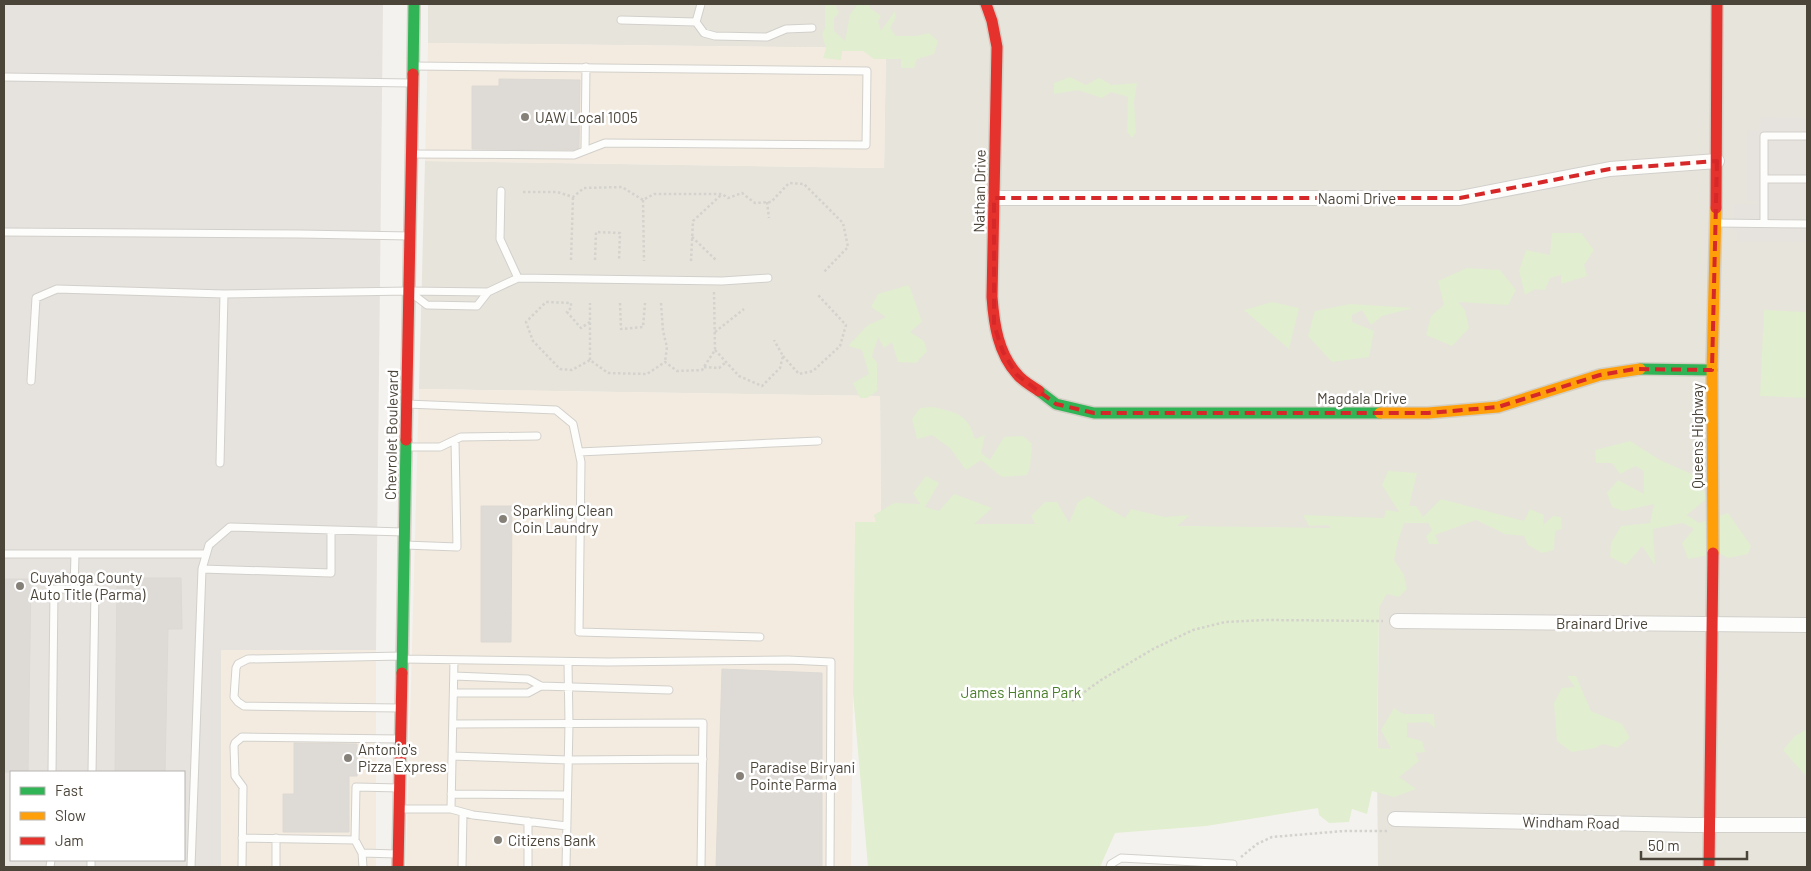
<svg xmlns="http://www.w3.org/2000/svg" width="1811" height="871" font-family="Barlow,sans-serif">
  <rect width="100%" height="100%" fill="#f4f2ee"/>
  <!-- residential -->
  <path fill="#e7e4dc" d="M428,4H1807V867H1378L1377,768L1380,529L881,523L880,396L419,389L425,161L884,168L886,48L428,43Z"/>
  <!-- commercial -->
  <path fill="#f3ebdf" d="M428,43L886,48L884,168L425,161Z
    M419,389L880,396L881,523L855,522L851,867H406Z
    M221,650H376V867H221Z"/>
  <!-- industrial -->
  <path fill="#e6e2de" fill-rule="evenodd" d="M4,4H383L376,650H221V867H4ZM11,772H184V860H11Z"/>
  <!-- green -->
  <path fill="#e1eecf" d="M825,4H835L839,13L834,18V31L845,41L850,14L858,4L866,6V4H869L870,8L881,16L878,21L881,31L895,11L896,17L890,28L896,36H916L929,33L938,41L934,54L917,59L914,68H901V59H874L863,51H842L841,60L823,58L826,49L822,34L825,28Z
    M1070,77L1086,85L1099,78L1112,85L1137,83L1134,102L1136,133L1132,138L1127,132L1128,97L1111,92L1102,98L1078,90L1054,94V83Z
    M1552,233H1581L1594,250L1584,265L1587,276L1561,284V275L1550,278L1545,290L1535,289L1525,295L1519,271L1526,250L1550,255Z
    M1467,268L1500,270L1516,290L1508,305L1458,302L1465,310L1469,328L1452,346L1426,335L1431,316L1444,305L1438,281Z
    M909,285L922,322L910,332L924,341L927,351L916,363L898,362L892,342L884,348L878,337L872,356L877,363V391L867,398H860L853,383L869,374L862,350L848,346L868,325L886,317L871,307L878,294Z
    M1272,302L1299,308L1289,349L1244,310Z
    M1350,304L1413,308L1382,316L1371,325L1362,310L1352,315V322L1374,331L1369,357L1332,362L1308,336L1315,311Z
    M1764,310L1807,312V398L1760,396Z
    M933,407C957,413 967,413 975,439L985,435L981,453L990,460L1004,437L1023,436L1032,444L1030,467L1027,475L1002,477L981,460L966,470L950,448L932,435L917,439L912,419L920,408Z
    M1630,441L1660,460L1701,478L1706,499L1687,515L1699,523L1728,513L1751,546L1748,554L1728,558L1719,553L1688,559L1682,543L1694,529L1683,523L1653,529L1655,565L1642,546L1626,565L1610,557L1611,543L1621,526L1650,523L1654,504L1623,511L1612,507L1607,493L1618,480L1644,494V471L1635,466L1620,474L1612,463H1596L1595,450Z
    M1388,471L1417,473L1409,506H1416L1423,517L1441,499L1524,521L1530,509L1544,515L1543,525L1553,516L1561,517L1562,529L1555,531L1554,550L1542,553L1528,545L1524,536L1505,534L1476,520L1435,535L1439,544H1429L1426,536L1432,530L1428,523H1404L1398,541L1394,560L1404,575L1407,589L1399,597L1387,594L1379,607L1377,748L1391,749L1381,730L1394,708L1403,714H1434L1435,728L1428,722L1407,723V737L1422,741L1425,752L1415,753L1419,761L1399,777L1416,789L1394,797L1372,791L1367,814L1352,809L1349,822L1329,823L1319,815L1318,808L1206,826L1115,833L1100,867H868L853,693L855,522H876L874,515L894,503L920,504L913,493L926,476L939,483L925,507L939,511L954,494L992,508L974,524H1035L1031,516L1045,502H1057L1069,523L1078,502L1088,496L1125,518L1131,509L1165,517L1190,515L1177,526L1331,528L1328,525L1309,526L1303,515L1384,518L1386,510L1399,512L1382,485Z
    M1567,676H1576L1591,711L1622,724L1630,738L1617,748L1603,744L1595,748L1572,752L1557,741L1554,703L1562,688L1575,687Z
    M1807,729V773L1805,775L1783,750L1795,736Z"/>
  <!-- parking -->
  <path fill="#e6e3df" d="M1761,117L1807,118V242H1737V231L1733,230L1734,204H1759L1758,201H1747V130H1760Z"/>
  <!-- building -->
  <path fill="#dedbd6" stroke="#dcd9d4" d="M499,79L580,80L579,148L573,150L472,149V86H499Z
    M481,506H512L511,642H481Z
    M117,578H181L182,629H168L165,772H115Z
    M4,579H31L28,772H4Z
    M722,669L822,673V867H716Z
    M294,743L357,744V776H349V832H283V794H294Z"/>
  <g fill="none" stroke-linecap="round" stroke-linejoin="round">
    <defs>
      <path id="lane" d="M701,4L696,22L704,33L715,36L767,37L786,29L812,28
        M621,20L696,22
        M4,77L411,83
        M585,150L586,67
        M411,154L574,155L605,143L866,145L867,71L413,66
        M1764,179H1807
        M501,191L500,239L518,278
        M1716,223L1807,224
        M1764,223V136H1807
        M4,232L300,234L410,236
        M410,292L427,305L477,306L488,292L518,278L722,281L768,278
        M31,381L36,298L57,289L224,294
        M407,404L556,410L573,424L581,462L579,632L760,637
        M406,447H440L461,437L537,436
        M579,452L818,441
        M220,463L224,294L409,291L488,292
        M405,545L457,547L455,440
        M4,554H206
        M202,569L331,573V530
        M74,589L75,554
        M402,659L608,662L788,660L831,662L830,867
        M454,676L528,679L541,686L669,690
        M454,693H528L541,686
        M400,708L244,706L238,702L234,697L236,668L238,664L248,659L402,656
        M453,724L703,723L701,867
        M452,756L568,760L703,759
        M52,772L54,589H95L92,772
        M451,794L567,795
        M400,809H451L473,815L567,826
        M451,809L454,660
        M242,838L355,840L362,853L363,867
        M276,838V867
        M355,840L356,787L400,788
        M362,853L397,854
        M50,867L51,860
        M91,867V860
        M191,867L202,569L209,545L230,527L404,532
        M242,867L243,787L235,776L234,746L235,743L242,737L400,739
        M462,867L463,813
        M528,867V821
        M566,867L569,724L568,662
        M1110,867L1111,864L1121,858L1233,864"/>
      <path id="street" d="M994,198H1460L1610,169L1717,161
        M1397,621L1807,625
        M1395,819L1692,825H1807"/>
      <path id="fast" d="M413,74L414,4
        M1640,369L1712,370
        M1039,391L1056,404L1094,413H1380
        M402,673L406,440"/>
      <path id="slow" d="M1380,413H1428L1498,407L1600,375L1640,369
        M1713,553L1712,370L1716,208"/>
      <path id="jam" d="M986,4L992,21L997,47L992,297C994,324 998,353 1017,374C1022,381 1032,386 1039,391
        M1716,208L1717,4
        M406,440L413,74
        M398,867L402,673
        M1709,867L1713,553"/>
    </defs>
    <!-- lane casing -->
    <use href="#lane" stroke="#d2d0cb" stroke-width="9"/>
    <!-- street casing -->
    <use href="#street" stroke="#d2d0cb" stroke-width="16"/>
    <!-- fast casing -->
    <use href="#fast" stroke="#d3cfc5" stroke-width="14"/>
    <!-- slow casing -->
    <use href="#slow" stroke="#d3cfc5" stroke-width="14"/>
    <!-- jam casing -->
    <use href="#jam" stroke="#d3cfc5" stroke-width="14"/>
    <!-- path -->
    <path stroke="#d3d2cc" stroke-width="2.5" stroke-dasharray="2.5 2.5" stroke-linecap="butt" d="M523,192H557L573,197L584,188L622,187L643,200L654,194H722L728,198L742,193L755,203L771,202L789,183L804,184L843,223L848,247L823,273
      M643,200L644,261
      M767,202L769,218
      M692,237L717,261
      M571,260L573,197
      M595,260L596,232L620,233L619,261
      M691,261L693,221L721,195
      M620,303L621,329L643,327L645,303
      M661,303L663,331L667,347L665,362
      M590,322L581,328L567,312L571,308V303L546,302L526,322L533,341L560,369L572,370L590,360L608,373L647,374L665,362L677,371L702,370L715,350L714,291
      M715,332L744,309
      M715,350L739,376L762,386L780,368L783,356L774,340
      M783,356L799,374L813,371L840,346L846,325L818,295
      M590,360V303
      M704,367L719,368L725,363
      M1072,701L1101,680L1153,649L1193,630L1225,622L1265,620L1383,621
      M1241,857L1257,844L1272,837L1344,831H1389"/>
    <!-- lane -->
    <use href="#lane" stroke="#fdfdfc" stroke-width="7"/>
    <!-- street -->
    <use href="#street" stroke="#fdfdfc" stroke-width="14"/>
    <!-- fast -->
    <use href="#fast" stroke="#30b455" stroke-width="11"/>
    <!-- slow -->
    <use href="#slow" stroke="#ff9f0a" stroke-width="11"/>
    <!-- jam -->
    <use href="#jam" stroke="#e5322d" stroke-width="11"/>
  </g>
  <!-- marked area -->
  <path fill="none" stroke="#d62828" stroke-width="4" stroke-dasharray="10 6" stroke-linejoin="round" d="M1717,161L1712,370L1635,369L1600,375L1498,407L1428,413H1094L1056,404L1017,375L1003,352L994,325V198H1460L1610,169Z"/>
  <!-- markers -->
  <g fill="#868178" stroke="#fff" stroke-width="2">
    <circle cx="525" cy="117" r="5"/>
    <circle cx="503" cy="519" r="5"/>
    <circle cx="20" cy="586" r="5"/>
    <circle cx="348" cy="758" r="5"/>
    <circle cx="740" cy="776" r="5"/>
    <circle cx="498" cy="840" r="5"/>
  </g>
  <g text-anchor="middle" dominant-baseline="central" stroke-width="5" stroke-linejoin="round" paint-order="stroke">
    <!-- poi labels -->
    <g font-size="15" fill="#4b4439" stroke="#fff" text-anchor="start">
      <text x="535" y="117">UAW Local 1005</text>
      <text x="513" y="510">Sparkling Clean<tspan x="513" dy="17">Coin Laundry</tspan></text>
      <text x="30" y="577">Cuyahoga County<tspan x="30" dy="17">Auto Title (Parma)</tspan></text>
      <text x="358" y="749">Antonio's<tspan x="358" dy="17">Pizza Express</tspan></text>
      <text x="750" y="767">Paradise Biryani<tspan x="750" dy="17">Pointe Parma</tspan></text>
      <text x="508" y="840">Citizens Bank</text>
    </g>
    <!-- street labels -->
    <g font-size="15" fill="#4b4439" stroke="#fff">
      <text transform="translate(979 191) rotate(-89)">Nathan Drive</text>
      <text x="1357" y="198">Naomi Drive</text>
      <text x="1362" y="398">Magdala Drive</text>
      <text transform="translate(391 435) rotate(-89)">Chevrolet Boulevard</text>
      <text transform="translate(1697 436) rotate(-90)">Queens Highway</text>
      <text x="1602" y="623">Brainard Drive</text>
      <text transform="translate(1571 822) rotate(1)">Windham Road</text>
    </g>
    <!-- park labels -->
    <g font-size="15" fill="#4a7f2a" stroke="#fff">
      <text x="1021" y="692">James Hanna Park</text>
    </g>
  </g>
  <!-- border -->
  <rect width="1811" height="871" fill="none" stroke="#4b4439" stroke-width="10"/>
  <!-- legend -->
  <rect x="10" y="771" width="175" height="90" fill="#ffffff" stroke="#b7b4b0"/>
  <rect x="20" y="787" width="25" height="8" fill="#30b455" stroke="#b7b4b0"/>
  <text x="55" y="796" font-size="15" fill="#4b4439">Fast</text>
  <rect x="20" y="812" width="25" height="8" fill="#ff9f0a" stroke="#b7b4b0"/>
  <text x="55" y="821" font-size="15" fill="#4b4439">Slow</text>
  <rect x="20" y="837" width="25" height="8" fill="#e5322d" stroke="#b7b4b0"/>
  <text x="55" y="846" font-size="15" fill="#4b4439">Jam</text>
  <!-- scale -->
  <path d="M1641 851v8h106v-8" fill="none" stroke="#4b4439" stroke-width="2.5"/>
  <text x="1648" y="851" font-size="15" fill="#4b4439" stroke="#ffffff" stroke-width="4" paint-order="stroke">50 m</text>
</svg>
